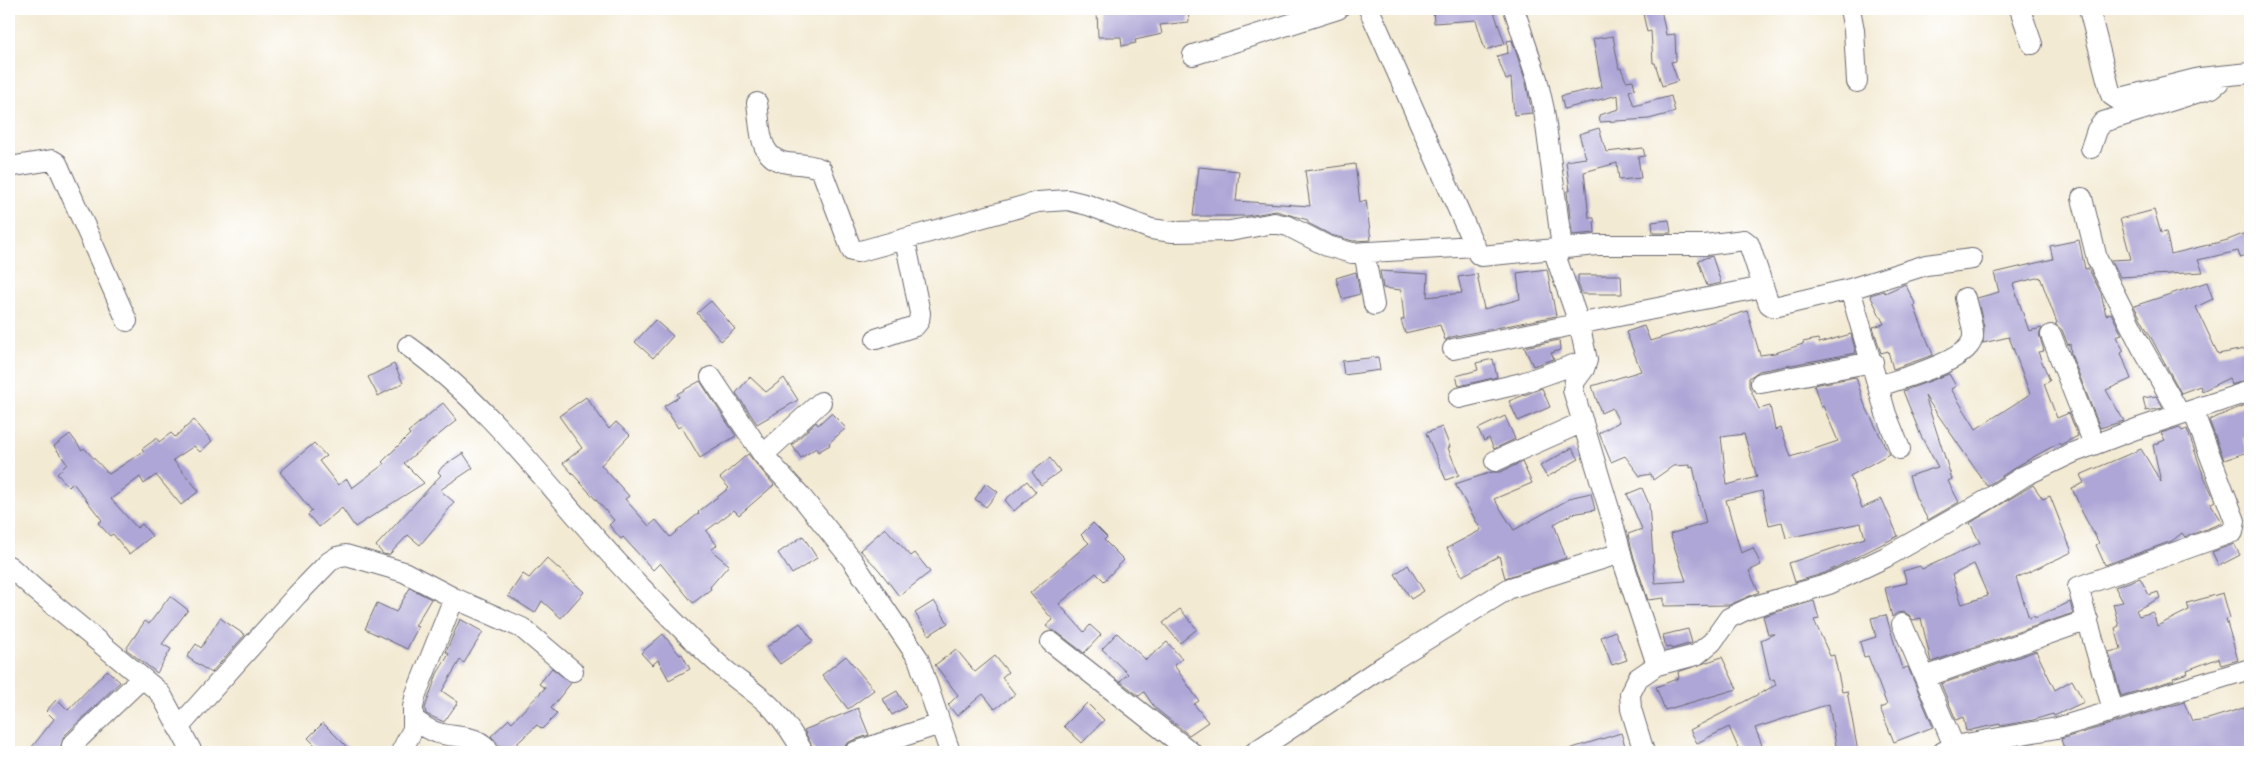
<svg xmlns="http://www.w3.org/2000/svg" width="2259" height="761" font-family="Kalam,sans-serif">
  <rect width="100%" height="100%" fill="#fff"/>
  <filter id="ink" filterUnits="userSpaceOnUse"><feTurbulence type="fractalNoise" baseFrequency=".02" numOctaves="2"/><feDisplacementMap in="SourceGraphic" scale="10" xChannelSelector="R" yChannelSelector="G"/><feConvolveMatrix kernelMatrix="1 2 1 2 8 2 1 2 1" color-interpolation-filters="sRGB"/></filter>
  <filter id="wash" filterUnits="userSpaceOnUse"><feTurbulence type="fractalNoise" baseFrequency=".0096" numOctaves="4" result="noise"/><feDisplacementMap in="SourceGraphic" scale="20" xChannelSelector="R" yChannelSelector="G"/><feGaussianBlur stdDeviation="1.12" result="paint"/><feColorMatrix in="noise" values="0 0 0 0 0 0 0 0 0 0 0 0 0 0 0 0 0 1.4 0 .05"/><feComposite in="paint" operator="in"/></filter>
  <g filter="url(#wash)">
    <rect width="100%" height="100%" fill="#f3ead3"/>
    <g id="blocks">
      <!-- building -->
      <path fill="#ada6d6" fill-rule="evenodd" d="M1116,9H1188L1189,22L1160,25L1162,34L1135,40L1136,43L1122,46L1121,37H1098L1097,10Z
        M1433,9H1493L1505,44L1485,50L1476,20L1434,23Z
        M1642,9H1661L1666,35L1675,34L1676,61L1671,62L1678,81L1662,86L1655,63H1653L1651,31L1647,32Z
        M1613,36L1619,69L1621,68L1626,81L1633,80L1635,89L1629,91L1634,106L1671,96L1675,112L1649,119L1600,122L1599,115L1619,109L1618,95L1564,109L1561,96L1602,87L1593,39Z
        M1512,40L1526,82L1532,113L1514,115L1511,78L1506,80L1497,56L1508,53L1507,41Z
        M1599,128L1606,152L1643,148L1645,156L1638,157L1641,178L1619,180L1617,163L1584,172L1589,218H1594L1595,233L1572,235L1567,191H1570L1566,161L1586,158L1579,134Z
        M1355,164L1360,202L1366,200L1371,240L1353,241L1331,235L1308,223V220L1276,211L1247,216H1193L1199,167L1239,171L1236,201L1310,206L1305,171Z
        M2154,210L2161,233L2166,232L2171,254L2228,240L2250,231V253L2240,257L2238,251L2198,260L2203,272L2120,277L2111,260L2131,259L2120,219Z
        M1669,220L1671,233H1653L1652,222Z
        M2079,240L2085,269L2088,268L2101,293L2106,315L2111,313L2122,335L2116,337L2124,351L2121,353L2131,379L2106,390L2124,421L2100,428L2071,354L2070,344L2068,345L2062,330L2055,324L2057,323L2040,277L2013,284L2029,331L2042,328L2039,334L2044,351L2038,352L2050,381L2044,384L2057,418L2069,413L2078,436L2060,445L2059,443L2019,465L1987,486L1925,396L1952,479L1948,481L1959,502L1928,520L1916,498L1909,476L1938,467L1921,436L1903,391L1949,374L1956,386L1951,389L1976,429L2030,394L2009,337L1983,343L1984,327L1977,298L1999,292L1994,273L2053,259L2050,246Z
        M1712,256L1721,283L1707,286L1698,260Z
        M1547,269L1556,316L1451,337L1445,340L1440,325L1405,333L1401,320L1404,319L1401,290L1383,288L1380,271L1428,274L1427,297L1462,293L1458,277L1477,274L1484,309L1520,299L1517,273Z
        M1356,272L1360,294L1342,299L1336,278Z
        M1578,275H1621L1622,294H1582L1578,284Z
        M2207,282L2213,299L2196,307L2218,354L2250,348V379L2231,385L2229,378L2202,391L2200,386L2181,393L2134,306Z
        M1905,284L1916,305L1914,306L1933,355L1893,369L1888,351L1881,353L1873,327L1884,324L1870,295L1884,291L1885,293Z
        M711,301L735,329L721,341L697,313Z
        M1747,311L1760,355L1775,353L1803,344V342L1818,339L1819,343L1851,334L1856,353L1759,371L1749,378V386L1759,409L1770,406L1775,430L1781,428L1791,457L1838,441L1823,406L1821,407L1814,385L1856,377L1864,403L1889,454L1850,476L1862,508L1882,499L1898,536L1825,573L1795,582L1789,563L1865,538L1861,523L1786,538L1782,522L1769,525L1762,491L1726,500L1741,553L1753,548L1761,565L1749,571L1759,592L1729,605L1664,606V598L1648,600L1634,558L1628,534L1642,529L1627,494L1642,488L1649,504L1655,583L1686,581L1670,534L1706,523L1693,467L1690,468V465L1673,466L1653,480L1651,474L1640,476L1625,456L1611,462L1599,433L1619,422L1612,408L1601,413L1592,386L1641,371L1626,332L1644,326L1650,341ZM1744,434L1757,477L1727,485L1721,437Z
        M655,320L673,336L653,358L635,342Z
        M1559,340L1560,350L1551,353L1554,359L1533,366L1524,347Z
        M1378,357L1380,370L1344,375L1342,361Z
        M1493,359L1497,377L1459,386L1456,376L1478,370L1476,363Z
        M394,364L403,383L378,396L368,377Z
        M750,377L766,392L784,378L798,400L757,424L736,393Z
        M700,381L736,436L700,458L681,426L678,428L664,406L679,397L677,394Z
        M1542,388L1550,407L1518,421L1509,401Z
        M2156,396L2163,408L2146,411L2143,398Z
        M586,397L609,429L616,422L630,435L601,465L629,496L625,499L649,526L656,520L670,537L699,513L698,512L729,488L720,478L748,454L774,485L739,515L734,510L706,531L717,545L711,550L729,565L710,587L711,589L693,603L660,563L653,570L623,537L621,539L609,525L614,520L563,463L582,448L559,416Z
        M443,403L457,420L404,463L424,483L355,527L342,508L319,527L308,515L312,511L280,472L314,443L326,456L319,461L338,485L347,479L352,488L384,464L382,462L410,434L408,432Z
        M2250,403V434L2243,437L2248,452L2224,460L2209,420Z
        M831,413L846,428L829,443L830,445L818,452L816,448L801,458L792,445L816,422L818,425Z
        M1505,416L1515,439L1494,449L1489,438L1484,441L1478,429Z
        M194,420L212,441L200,452L194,446L173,460L199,491L181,505L156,475L144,484L140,477L111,499L137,528L142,524L152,536L129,554L113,534L110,536L98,523L102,520L73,483L69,487L57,474L67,464L54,446L70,434L82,450L84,448L109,474L144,451L142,449L157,438L159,442L171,433L175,437Z
        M1442,427L1450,447L1448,448L1459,475L1446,480L1426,433Z
        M2180,427L2182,431L2187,429L2201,469L2215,501L2210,504L2222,523L2185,537L2182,533L2172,541L2105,565L2096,545L2099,543L2082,512L2072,488L2084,483L2080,475L2141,449L2161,482L2153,445L2165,440L2161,433Z
        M1572,448L1579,459L1547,477L1540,466Z
        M463,453L473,468L440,490L454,502L436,526L420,545L408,535L389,555L383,554L376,546L441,475L438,472L443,466Z
        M1050,458L1060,471L1041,485L1032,472Z
        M1522,462L1532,483L1494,499L1514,530L1573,497L1591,493L1595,510L1572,514L1554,524L1566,558L1505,578L1499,556L1462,576L1447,548L1481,530L1455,484L1492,472H1500Z
        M1027,481L1036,492L1014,511L1005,500Z
        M986,483L998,492L986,507L975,499Z
        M2033,485L2043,499L2050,496L2072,552L2016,578L2029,618L2034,616L2035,618L2070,602L2073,613L1931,662L1921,618L1913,620L1909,615L1903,612L1897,613L1892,617L1885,588L1907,583L1903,571L1920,566L1922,569L1980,543L1970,523ZM1974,564L1988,596L1962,604L1952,575Z
        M1093,523L1107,537L1104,540L1124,560L1104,581L1096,573L1059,604L1084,632L1090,625L1101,635L1084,653L1058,633L1051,630L1046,626L1053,620L1030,593L1089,543L1081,535Z
        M885,528L911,556L915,553L930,572L899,596L879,570L860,550Z
        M803,536L817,558L792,574L778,553Z
        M2234,544L2240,555L2219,566L2212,552Z
        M547,558L584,592L561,618L542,601L535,613L508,596L523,574L529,578Z
        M1408,565L1424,591L1411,599L1395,574Z
        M2140,578L2149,595L2158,592L2160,598L2136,610L2139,616L2153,612L2157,626L2189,610L2187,603L2223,593L2230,618L2226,619L2238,660L2221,665L2219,658L2187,670L2188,673L2173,678L2174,680L2121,696L2109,652L2121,649L2115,628L2119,626L2113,604L2123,602L2115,587Z
        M410,588L431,599L415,626L418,627L407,649L365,629L377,603L396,612Z
        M170,596L188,610L162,644L171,649L157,673L126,649L145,621L149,624Z
        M934,601L948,623L929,635L915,613Z
        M1814,601L1819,619L1814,620L1830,656L1834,655L1842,692L1847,691L1858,752H1837L1829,704L1755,728L1762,745L1753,748L1755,752H1740L1729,727L1697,743L1690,730L1776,685L1774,679L1770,680L1761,640L1774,634H1768L1763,616Z
        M1180,609L1197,629L1180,643L1163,623Z
        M1886,615L1902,669L1908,667L1933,727L1894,742L1880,708L1887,705L1868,656L1864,657L1860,642L1876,637L1871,618Z
        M220,618L245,635L211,673L187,657L196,644L201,648Z
        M460,619L483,632L464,663L460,660L442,691L458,702L444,722L426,714L425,708L437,674L449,654L446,652Z
        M800,623L813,641L780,664L767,647Z
        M1688,629L1692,643L1671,649V647L1666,648L1663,635Z
        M1615,631L1627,660L1612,665L1601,637Z
        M1117,633L1146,660L1167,642L1182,659L1174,665L1199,701L1194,704L1208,722L1189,735L1155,708L1144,692L1139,696L1120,681L1128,674L1102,649Z
        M663,634L680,655L682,654L690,669L669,680L658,660L652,665L641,653Z
        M956,649L975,672L995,656L1008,672L1002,677L1015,694L995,709L983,694L957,716L948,705L958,695L935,665Z
        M2036,651L2055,690L2072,680L2084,702L2054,716L2053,714L2033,720L2000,726V724L1966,731L1963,717L1956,720L1941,684Z
        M846,656L874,690L848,709L822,675Z
        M1722,657L1737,689L1665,710L1656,687L1679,678L1678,672Z
        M552,668L571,683L551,708L557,714L542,729L537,725L508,752H501L499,745L491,736L509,719L512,722L545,688L539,684Z
        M107,670L120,682L64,736L59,752H28L54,719L46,711L57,699L68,710Z
        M897,691L906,707L892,715L883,699Z
        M2184,702L2192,721L2208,719L2250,706V752H2065L2061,739Z
        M1087,703L1104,720L1082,743L1064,726Z
        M858,708L869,735L851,741L846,744L843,752H815L804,730Z
        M323,723L352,752H322L308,738Z
        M1621,733L1627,752H1569V749Z"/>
    </g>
  </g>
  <g filter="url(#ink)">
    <use href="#blocks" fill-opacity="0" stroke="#6b6870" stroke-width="1"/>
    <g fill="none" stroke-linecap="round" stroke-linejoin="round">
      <defs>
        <path id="minor" d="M1369,9L1478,254L1481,256L1597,245H1705L1744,240L1749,244L1769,304L1774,307L1850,289L1926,265L1972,259
          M1514,9L1537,79L1544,110L1562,248
          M1850,9L1854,30L1857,82
          M2020,9L2032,44
          M2089,9L2111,95L2117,99L2200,78L2250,73
          M1193,55L1338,9
          M757,103C761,128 757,158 787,163C798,164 810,164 821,169L852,251L857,252L1038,202L1068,200L1088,205L1151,229L1173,232L1230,231L1274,223L1288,226L1327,246L1352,253L1475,246
          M2091,148L2097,130L2103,122L2212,88L2219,82
          M9,167L52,160L57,163L127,321
          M2082,198L2097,259L2141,346L2180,414
          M1553,249L1579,323L1587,360L1584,369L1575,381L1573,390L1610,512L1623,561L1657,665
          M1364,252L1374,305
          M1850,289L1886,414L1900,449
          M2051,335L2094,444
          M876,339L915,326L919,321L920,313L905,240
          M408,346C498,411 561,505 637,583C665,612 693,642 723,668C739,682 759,694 773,709C785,722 795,737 803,752
          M1453,349L1763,287
          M711,377L763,455L800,495L852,560L918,658L950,752
          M1761,383L1873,362
          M1879,386C1901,378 1969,362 1973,337C1974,328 1967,308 1965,298
          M1459,398L1522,383L1587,360
          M763,455L821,402
          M1495,461L1583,422
          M9,566L37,591L157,690L162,696L192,752
          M454,598L522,628L573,671
          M1902,624L1954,746
          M1051,642L1191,752
          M1925,677L2088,620
          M2113,710L2078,587L2233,532L2235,521L2193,411
          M414,719C421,725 429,730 438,733C456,738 480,734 489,752
          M178,728L297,595L329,562L337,557L346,555L404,572L454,598L416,694L413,707V729L401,752
          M71,752L72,745L141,679
          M855,752L940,724
          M1255,752L1385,665L1510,588L1621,553
          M1644,752L1631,709L1630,694L1638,678L1657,665L1696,655L1712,642L1729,618L1752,607L1829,584L1886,557L1987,500L2024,476L2072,453L2136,429L2250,391
          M1943,752L1954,746L2057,728L2250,669"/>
      </defs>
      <!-- minor casing -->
      <use href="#minor" stroke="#6b6870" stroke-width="22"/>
      <!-- minor -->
      <use href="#minor" stroke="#fff" stroke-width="20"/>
    </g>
  </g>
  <!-- margin -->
  <rect width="2259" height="761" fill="none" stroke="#fff" stroke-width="30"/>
</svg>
